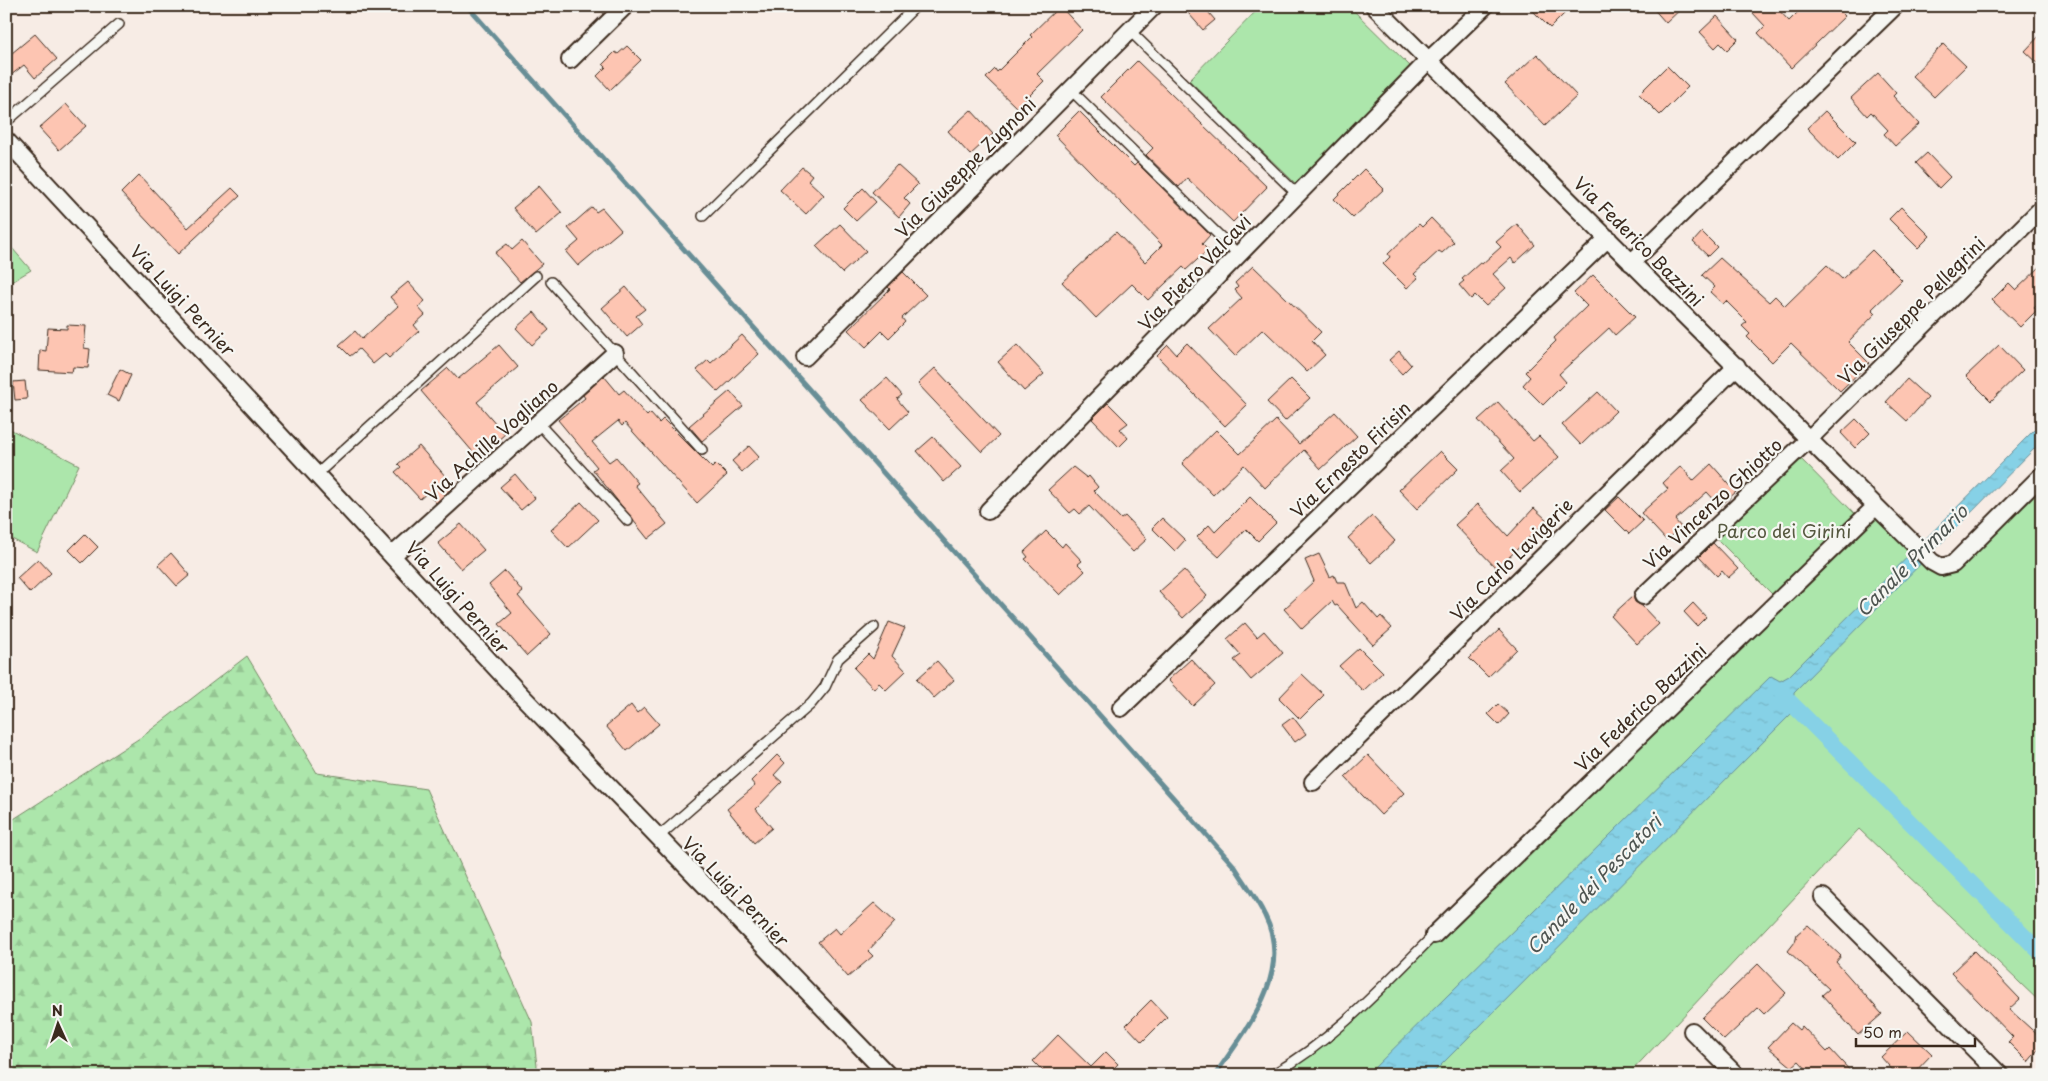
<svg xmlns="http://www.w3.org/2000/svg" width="2048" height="1081" font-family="'Playpen Sans',sans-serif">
  <defs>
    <pattern id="forest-firs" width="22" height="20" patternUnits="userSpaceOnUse" patternTransform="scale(1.25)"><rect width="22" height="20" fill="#ace6ab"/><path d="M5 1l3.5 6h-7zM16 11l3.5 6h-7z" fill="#95c593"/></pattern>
    <pattern id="water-ripples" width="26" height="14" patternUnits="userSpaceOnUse" patternTransform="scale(1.25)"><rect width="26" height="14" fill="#86d1e6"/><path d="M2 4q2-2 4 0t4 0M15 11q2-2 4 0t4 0" fill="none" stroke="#75b4c5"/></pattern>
  </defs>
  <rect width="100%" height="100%" fill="#f7ece5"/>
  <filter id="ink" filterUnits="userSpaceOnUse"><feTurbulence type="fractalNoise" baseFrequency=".02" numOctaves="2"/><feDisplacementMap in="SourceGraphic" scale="10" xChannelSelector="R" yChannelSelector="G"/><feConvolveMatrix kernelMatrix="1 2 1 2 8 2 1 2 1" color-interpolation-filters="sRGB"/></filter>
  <g filter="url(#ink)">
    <!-- green -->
    <path fill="#ace6ab" stroke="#748864" d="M1261,6H1349L1412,68L1297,185L1189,80Z
      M6,241L31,270L6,285Z
      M6,427L79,465L37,552L6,536Z
      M1796,454L1861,520L1875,507L1941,567L2042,475V1004L1859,829L1628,1075H1272L1330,1037L1778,600L1713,535Z"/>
    <!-- forest -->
    <path fill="url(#forest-firs)" stroke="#748864" d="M247,656L317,773L426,789L532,1022L538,1075H6V824L143,736Z"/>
    <!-- water -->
    <path fill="url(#water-ripples)" stroke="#688e96" d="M2042,422V441L1794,692V698L1800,705L1431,1075H1367L1771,676L1780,681L1789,676Z"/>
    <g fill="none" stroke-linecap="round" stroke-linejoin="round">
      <!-- stream -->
      <path stroke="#688e96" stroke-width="5" d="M467,6L1235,867C1245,883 1257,899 1265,916C1294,973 1246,1029 1215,1075"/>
      <!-- canal -->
      <path stroke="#86d1e6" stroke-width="16" d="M1782,694L2042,954"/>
    </g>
    <!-- building -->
    <path fill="#fdc5b2" stroke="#3b2a1e" d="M1060,6L1082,30L1037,74L1044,81L1017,108L986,78L995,69L997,72L1032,37L1030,35Z
      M1182,6H1203L1215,20L1203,30Z
      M1528,6H1572L1550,28Z
      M1651,6H1684L1666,23Z
      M1758,6H1775L1789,21L1804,6H1835L1845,16L1791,68L1758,33L1765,26L1752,12Z
      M1717,16L1738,39L1727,50L1720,43L1715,48L1700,32Z
      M2042,33V67L2025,51Z
      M35,34L57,59L35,78L24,65L6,79V58Z
      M1943,44L1966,66L1934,97L1912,76Z
      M627,46L641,60L610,90L597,76L606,67L603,64L615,52L618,54Z
      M1537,54L1577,96L1545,126L1505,84Z
      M1137,61L1267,187L1233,222L1187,178L1179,187L1146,155L1153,148L1101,97Z
      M1667,66L1688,87L1660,115L1639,94Z
      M1878,73L1896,93L1893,96L1919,124L1895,146L1884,134L1888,130L1871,112L1867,116L1851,98Z
      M66,104L86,126L59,150L39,128Z
      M971,110L993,134L970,155L948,131Z
      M1079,111L1134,166L1137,163L1210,235L1202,244L1208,250L1186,270L1183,267L1148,300L1132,284L1096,318L1062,282L1116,232L1145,262L1162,245L1055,135Z
      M1825,111L1856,142L1838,160L1807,128Z
      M1927,153L1950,177L1939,188L1916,163Z
      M897,165L918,184L904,198L910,204L899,217L872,192Z
      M802,167L812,175L808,180L824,195L806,214L780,190Z
      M1364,169L1384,189L1353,218L1334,199Z
      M139,175L188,228L232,188L240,196L178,254L121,193Z
      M539,186L562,213L536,235L513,208Z
      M863,188L876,202L856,221L843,208Z
      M592,207L596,212L602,208L621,230L578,266L566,252L579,241L568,228Z
      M1901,207L1930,236L1918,248L1889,219Z
      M1431,218L1454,242L1442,253L1439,251L1414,274L1418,278L1407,288L1383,264L1390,257L1388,254L1419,224L1422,227Z
      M840,224L866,251L842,273L816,246Z
      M1517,224L1535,245L1515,263L1511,258L1493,274L1506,288L1486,306L1475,295L1471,299L1459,285L1464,281L1462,279L1481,262L1482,264L1501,247L1496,242Z
      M1702,232L1717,247L1708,256L1693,242Z
      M522,241L542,264L520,282L495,253L507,244L512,250Z
      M1872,250L1902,280L1872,309L1876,313L1848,342L1869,363L1840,391L1791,343L1772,362L1747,337L1750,334L1742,326L1747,322L1726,301L1723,304L1710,292L1715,287L1702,275L1720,258L1769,302L1775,296L1785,306L1827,265L1842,279Z
      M2042,265V300L2034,308L2037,310L2020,327L1992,300L2009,283L2016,290Z
      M1253,266L1321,332L1312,341L1325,355L1307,372L1263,329L1235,356L1209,329L1242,298L1235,290L1238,287L1235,283Z
      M903,272L926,295L902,318L905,322L889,338L882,331L866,347L848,330L890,289L888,287Z
      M1593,275L1635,317L1615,335L1609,328L1559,374L1566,382L1543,405L1523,385L1530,377L1525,372L1556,341L1554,338L1587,306L1574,293Z
      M408,282L425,301L418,307L425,315L414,325L419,331L389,358L385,354L373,364L359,349L350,356L339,345L355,331L362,339L398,306L390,297Z
      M626,287L645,309L636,316L642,324L627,337L602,308Z
      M534,312L549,330L532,345L516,328Z
      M67,325L86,326L84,348L90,349L88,368L73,367L72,372L39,370L40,350L46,351L48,328L67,329Z
      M742,335L759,354L718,392L697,370L708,360L711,363Z
      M1187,343L1247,405L1225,426L1157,356L1168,345L1176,354Z
      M499,345L518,367L477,402L505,434L478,458L421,391L448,368L458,379Z
      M1017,345L1044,374L1024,391L998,362Z
      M1999,345L2023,370L1991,401L1966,376Z
      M1399,351L1411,365L1402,374L1389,360Z
      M935,368L999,436L982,452L918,384Z
      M120,369L131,375L119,401L107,395Z
      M604,376L619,394L624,390L647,416L650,413L659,423L663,419L712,468L716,464L727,475L697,503L625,423L622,426L618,421L592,442L609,462L616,457L638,483L635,485L667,524L648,539L593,470L597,467L558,420L585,398L583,395Z
      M887,378L902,395L897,399L908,412L890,429L862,400Z
      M1291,379L1310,398L1285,421L1267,402Z
      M1907,379L1928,398L1907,421L1886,402Z
      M25,381L27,399L15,400L13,382Z
      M730,391L743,406L702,441L689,426Z
      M1598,392L1616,411L1581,445L1562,425Z
      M1498,402L1533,441L1539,436L1559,457L1520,492L1501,471L1514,459L1478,420Z
      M1108,403L1128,423L1120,429L1128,438L1119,447L1092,419Z
      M1335,412L1357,436L1321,469L1304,450L1265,488L1244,465L1213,495L1182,463L1216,430L1240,454L1276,420L1299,444Z
      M1856,419L1870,433L1855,448L1841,433Z
      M933,437L961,467L944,482L917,451Z
      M419,446L454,486L436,503L427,493L420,499L395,472L401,467L398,464Z
      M749,446L759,457L742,472L732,461Z
      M1440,451L1458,469L1417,509L1399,490Z
      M1711,464L1736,492L1720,506L1707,492L1675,520L1681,527L1666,540L1641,513L1668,489L1663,483L1681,466L1693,481Z
      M1073,467L1087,478L1089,476L1098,487L1094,491L1121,519L1125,516L1147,539L1133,552L1089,506L1080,514L1075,509L1070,513L1048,490Z
      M515,474L535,498L521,510L500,487Z
      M1250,497L1276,523L1258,541L1246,529L1219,557L1197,537L1209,525L1215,532Z
      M1619,497L1643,521L1629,534L1605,510Z
      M581,502L598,520L568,548L551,530Z
      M1478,504L1508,536L1534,508L1547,520L1497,569L1455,525Z
      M1372,516L1395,541L1371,563L1348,538Z
      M1162,518L1185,540L1175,551L1152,528Z
      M461,524L484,550L461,569L438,543Z
      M1046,531L1062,547L1065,543L1082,561L1078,564L1085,571L1060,595L1025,559L1028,557L1024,552Z
      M85,534L98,547L82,563L69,550Z
      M1713,543L1738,569L1728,578L1722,571L1717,576L1699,557Z
      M171,553L190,575L177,586L158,565Z
      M1319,554L1330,577L1334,575L1337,582H1345L1356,608L1363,602L1378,619L1381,616L1392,628L1373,645L1337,605L1335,606L1332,601L1302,629L1284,609L1314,581L1305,560Z
      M38,559L51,573L30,593L17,578Z
      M1184,570L1207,596L1183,618L1159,592Z
      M505,571L523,592L518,596L551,634L527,656L499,624L512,613L489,585Z
      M1633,596L1635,602L1642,606L1659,624L1637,644L1611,616Z
      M1693,603L1706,617L1697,626L1684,612Z
      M889,622L905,628L892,656L906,671L886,690L879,683L874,689L854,668L868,654L873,659Z
      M1245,623L1257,637L1264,631L1283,653L1251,680L1234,660L1241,655L1227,639Z
      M1499,630L1517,649L1488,677L1469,658Z
      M1359,648L1383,672L1363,691L1339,666Z
      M1191,659L1215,685L1193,706L1168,680Z
      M937,661L954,680L934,698L917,679Z
      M1302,674L1324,695L1300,719L1279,698Z
      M1498,704L1509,714L1499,725L1488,714Z
      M631,705L637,713L644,707L659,724L627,751L606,726Z
      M1293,717L1306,734L1295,742L1282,725Z
      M777,755L785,763L774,775L782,782L756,809L772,828L754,843L727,809L755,786L751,781Z
      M1368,755L1404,793L1381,815L1345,777Z
      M874,903L895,922L868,951L873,956L848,977L818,942L835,928L840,934Z
      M1808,925L1841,956L1836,962L1882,1014L1858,1035L1822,995L1829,989L1788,951L1795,942L1797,934Z
      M1974,951L2020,999L2009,1009L2042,1039V1045L2028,1062L2008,1042L2013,1037L1951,973Z
      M1758,964L1786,993L1764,1014L1758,1008L1724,1040L1702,1018Z
      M1151,1000L1167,1017L1142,1042L1126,1025Z
      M1791,1023L1799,1030L1802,1026L1827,1052L1830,1049L1854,1075H1812L1799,1061L1792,1067L1768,1047Z
      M1908,1031L1932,1054L1912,1075H1897L1881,1057Z
      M1058,1035L1091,1067L1106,1052L1118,1064L1107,1075H1047L1033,1061Z"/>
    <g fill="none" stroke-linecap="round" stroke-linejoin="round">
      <defs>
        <path id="service" d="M1130,31L1298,195
          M1071,90L1239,255
          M6,122L119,24
          M703,216L916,6
          M551,282L702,450
          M539,424L628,521
          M317,474L536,276
          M657,838L811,704L825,687L838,659L874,627
          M1272,1075C1335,1039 1383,986 1434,935"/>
        <path id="minor" d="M1374,6L1932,562L1941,567L1953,564L2042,475
          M570,60L625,6
          M6,140L521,695L888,1075
          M1631,263L1895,6
          M805,357L1154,6
          M988,511L1428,61L1485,6
          M393,555L615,353
          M1643,596L1808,440L2042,208
          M1121,708L1608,238
          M1313,782L1737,366
          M1823,897L2000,1075
          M1434,935L1875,507
          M1692,1031L1736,1075"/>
      </defs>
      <!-- service casing -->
      <use href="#service" stroke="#3b2a1e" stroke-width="12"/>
      <!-- minor casing -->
      <use href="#minor" stroke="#3b2a1e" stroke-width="20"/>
      <!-- service -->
      <use href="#service" stroke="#f6f6f2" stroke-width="9"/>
      <!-- minor -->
      <use href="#minor" stroke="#f6f6f2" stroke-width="16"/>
    </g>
  </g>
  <g text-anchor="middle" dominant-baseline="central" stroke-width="4.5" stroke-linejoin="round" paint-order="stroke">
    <!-- street labels -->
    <g font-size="18" fill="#3b2a1e" stroke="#f6f6f2">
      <text transform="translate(965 167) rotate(-45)">Via Giuseppe Zugnoni</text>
      <text transform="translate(1639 241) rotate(45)">Via Federico Bazzini</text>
      <text transform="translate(1194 272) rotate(-46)">Via Pietro Valcavi</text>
      <text transform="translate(183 300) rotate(47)">Via Luigi Pernier</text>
      <text transform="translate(1911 310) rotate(-45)">Via Giuseppe Pellegrini</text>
      <text transform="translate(491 440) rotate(-42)">Via Achille Vogliano</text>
      <text transform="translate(1350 459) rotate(-44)">Via Ernesto Firisin</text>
      <text transform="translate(1712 503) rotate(-43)">Via Vincenzo Ghiotto</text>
      <text transform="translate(1511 559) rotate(-45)">Via Carlo Lavigerie</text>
      <text transform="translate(458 597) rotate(48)">Via Luigi Pernier</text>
      <text transform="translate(1640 707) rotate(-44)">Via Federico Bazzini</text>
      <text transform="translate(736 891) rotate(46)">Via Luigi Pernier</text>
    </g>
    <!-- park labels -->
    <g font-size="18" fill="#575941" stroke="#f6f6f2">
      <text x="1784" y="530">Parco dei Girini</text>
    </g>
    <!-- water labels -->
    <g font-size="19" font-style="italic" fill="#4e5450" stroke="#f6f6f2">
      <text transform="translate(1911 560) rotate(-45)">Canale Primario</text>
      <text transform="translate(1593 884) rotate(-46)">Canale dei Pescatori</text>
    </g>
  </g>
  <!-- margin -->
  <rect width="2048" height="1081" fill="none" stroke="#f6f6f2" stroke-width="25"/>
  <rect x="12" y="12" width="2023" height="1056" fill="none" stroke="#3b2a1e" stroke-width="2" filter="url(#ink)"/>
  <!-- north arrow -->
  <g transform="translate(58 1024) rotate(357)" stroke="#f6f6f2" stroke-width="4" paint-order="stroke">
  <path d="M0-4L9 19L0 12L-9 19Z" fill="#3b2a1e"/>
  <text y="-8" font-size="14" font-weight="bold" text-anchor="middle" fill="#3b2a1e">N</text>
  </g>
  <!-- scale -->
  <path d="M1856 1038v8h119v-8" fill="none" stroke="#3b2a1e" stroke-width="2.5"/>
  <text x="1863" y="1038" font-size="15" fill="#3b2a1e" stroke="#f6f6f2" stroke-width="4" paint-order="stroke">50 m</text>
</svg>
